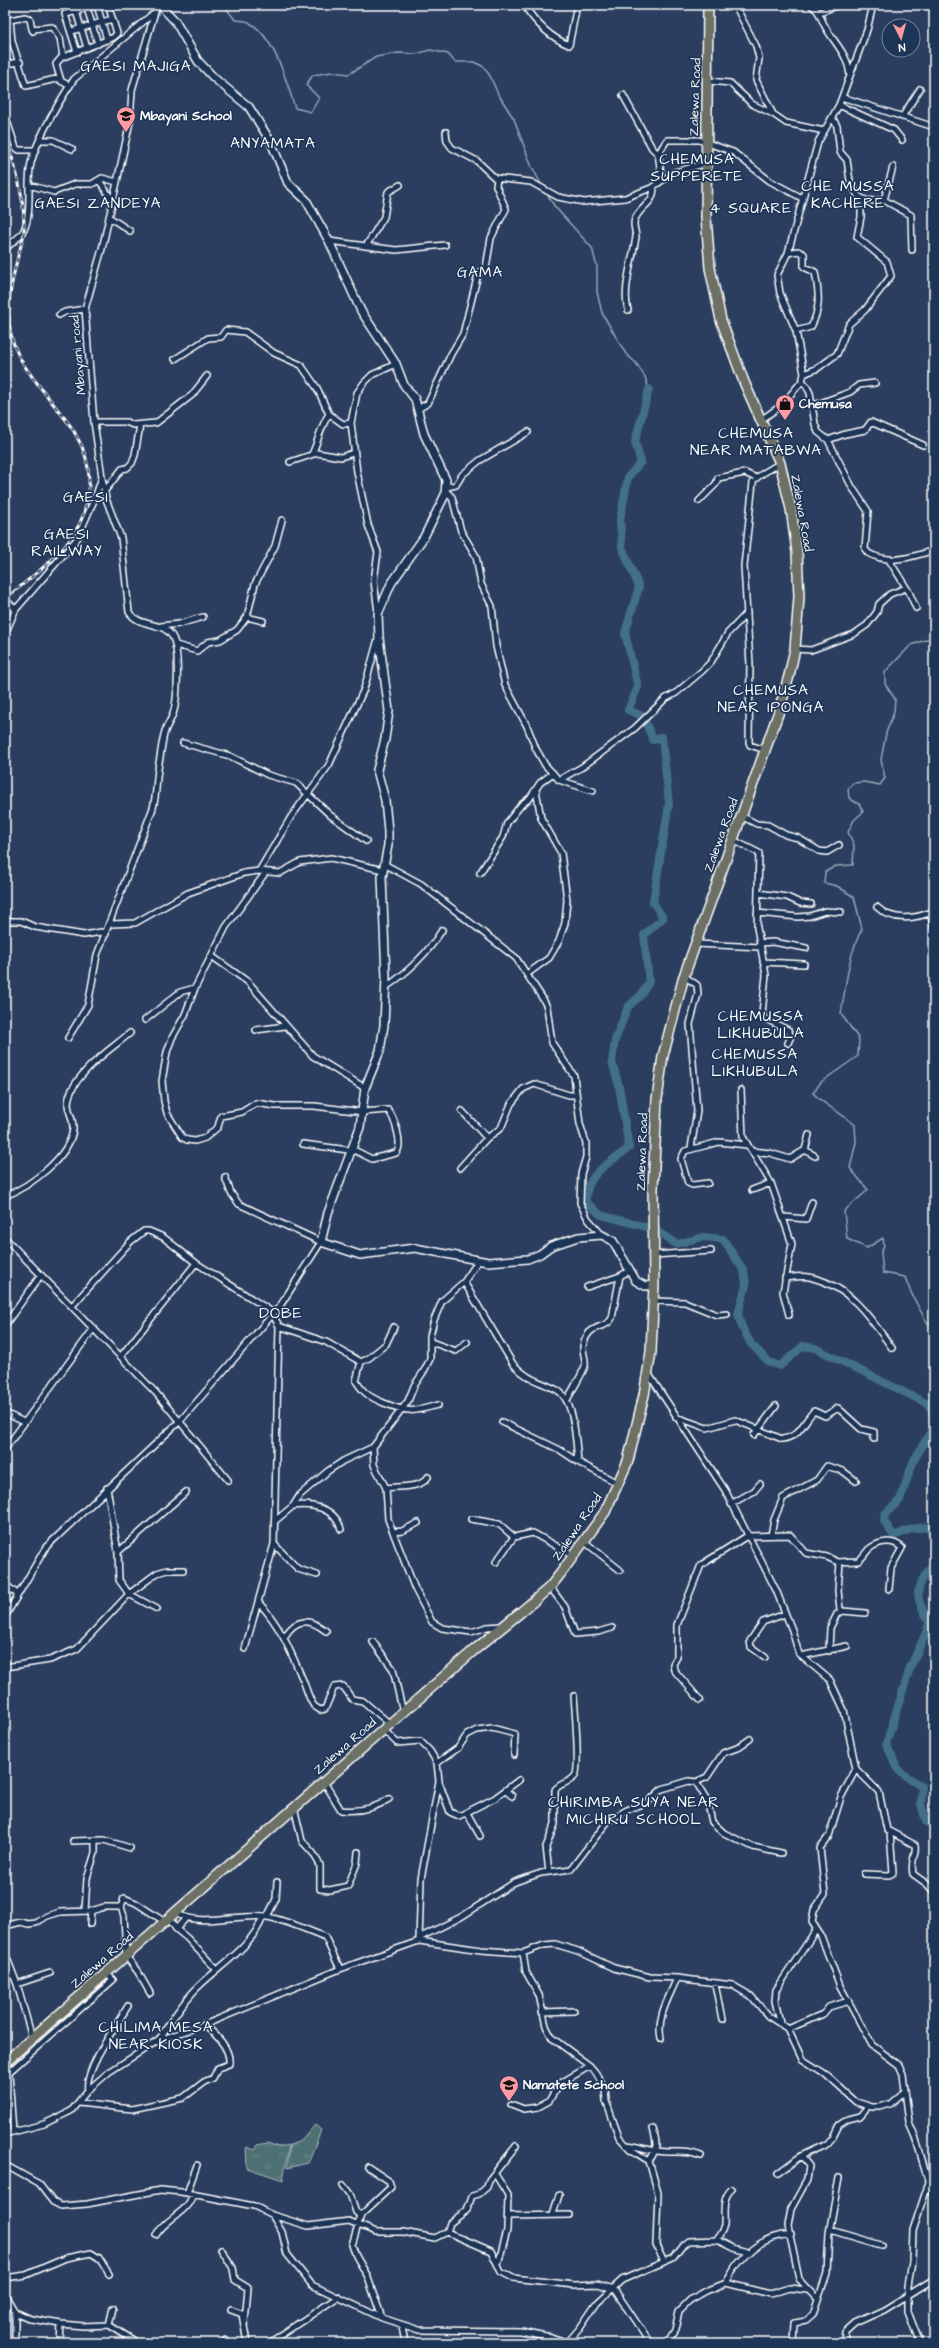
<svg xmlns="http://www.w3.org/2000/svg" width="939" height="2348" font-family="'Architects Daughter',sans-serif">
  <defs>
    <pattern id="park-tufts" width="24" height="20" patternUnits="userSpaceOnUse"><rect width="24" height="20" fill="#4d7072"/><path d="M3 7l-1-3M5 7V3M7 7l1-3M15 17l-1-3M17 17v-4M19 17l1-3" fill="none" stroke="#688587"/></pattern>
  </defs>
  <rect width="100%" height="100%" fill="#2b3e60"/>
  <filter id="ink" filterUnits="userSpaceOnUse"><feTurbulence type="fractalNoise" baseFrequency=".025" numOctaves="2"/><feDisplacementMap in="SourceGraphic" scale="8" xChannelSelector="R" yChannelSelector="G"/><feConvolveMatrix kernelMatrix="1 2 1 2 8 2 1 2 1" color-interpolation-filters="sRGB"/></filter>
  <g filter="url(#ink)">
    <!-- park -->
    <path fill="url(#park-tufts)" stroke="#a6b8b8" d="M315,2125L321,2130L308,2163L287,2168L290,2145L301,2141Z
      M268,2143L278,2147L289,2145L283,2180L247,2168L246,2147L254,2150L257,2145Z"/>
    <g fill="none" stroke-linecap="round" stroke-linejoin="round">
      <!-- stream -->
      <path stroke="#8ea9b7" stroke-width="1.5" d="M224,5L235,20C239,21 247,20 250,23C275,38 287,82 295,108L311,112L319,98L306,85L313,75L332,72L349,74L376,57L399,53L416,54L430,50L448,54L455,62H474L484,67L490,76L498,94L514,119L531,165L541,184
        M547,194L555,207L592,248L597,267V292L602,313L626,354L636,363L645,377L649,389
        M934,637L911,645L885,672V684L895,699L894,712L886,733L881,760L885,778L880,785L864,782L853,783L848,789L849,798L860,805L863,812L854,820L848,832L854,845L853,865L836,866L825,872L824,883L837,886L854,897L862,929C848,955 846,985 841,1014L859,1039L858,1056L821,1082L813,1093C825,1106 842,1113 855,1125L856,1142L850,1168L868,1190L844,1211L847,1239L867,1248L883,1238L884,1245L881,1253L883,1273L905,1277C910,1294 919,1307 927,1323L934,1325
        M928,1404L934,1389"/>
      <!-- river -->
      <path stroke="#436f87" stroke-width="8" d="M640,715L628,710L638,687L625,633L639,587L622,547L620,520L628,477L641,462L635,442L649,389
        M645,721L653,740L662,737L669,804L653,902L663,918L644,935L649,982L641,995L628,1007L615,1040L612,1062L619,1086L629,1148C608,1164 585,1174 586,1202L601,1215L654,1229L676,1244L703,1237L723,1239L744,1271L746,1285L738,1314L742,1327L751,1344L769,1362L780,1366L803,1346L815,1348L928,1404L933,1413L934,1422
        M934,1426L913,1462L900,1500L885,1514L884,1521L894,1536L911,1529L927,1527L934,1535
        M934,1563C916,1587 912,1594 929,1621L928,1628L910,1668L886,1744L899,1771L922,1787L921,1804L926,1822L934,1826"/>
      <defs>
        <path id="street" d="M68,5L70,13L95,5
          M97,5L107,40
          M524,5C535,22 549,37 569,45L577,5
          M735,5L756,46L759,58L756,80L773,114
          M811,5C822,13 819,17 826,28C836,45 848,55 850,75
          M87,8L98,44
          M76,11L87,48
          M820,12L838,5
          M70,13L65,14L77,52
          M32,29L30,19L25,17L10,20L12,41L26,86L60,78
          M33,31L32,29L52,27L60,38L63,57
          M72,31L112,19
          M5,64L20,62
          M709,81L730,83L752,104L773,114L786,123L824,131
          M70,86L61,81L56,64L61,58L114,37L117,33L108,5
          M623,95L652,148L658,154
          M842,97L934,127
          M839,105L894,130L902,140
          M5,115L16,148L19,150H35
          M902,117L920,89
          M833,119L837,126L840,152L847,160L850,181L858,196L867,201L884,200L911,215L912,250
          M446,132L447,141L452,148L477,161L495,178L531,182L558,197L584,202L625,198L651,188L675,172L707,163
          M41,140H53L72,149
          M99,180L112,200
          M662,180L658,154L667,140H699L733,152L770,181L802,198
          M29,185L54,192L75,184H92L102,178L117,182
          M884,200L893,167
          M109,217L130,231
          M329,241L396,250L445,245
          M366,246L384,217L388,192L400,185
          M5,249C11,243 21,237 24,230C33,209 26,184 31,163C38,136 59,102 74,79L154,13
          M788,253L798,251L804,254V267L815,272C819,293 821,308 811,327L796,331
          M628,310C622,290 633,258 636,237C636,231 632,225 635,219C642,204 654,205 654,186
          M59,315L65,312L85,309
          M175,359L208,338L221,337L226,330L245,332L274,353L301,365L317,388L329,414L343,424L351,423
          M804,374L818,368L837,354L849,324L865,310L891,276L887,262L857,237L861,217V199
          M802,381L806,385L810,393L815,424L818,432L828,440L852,487L868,511L865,549L868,553C889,565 913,557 934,550
          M812,406L850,392L859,385L875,383
          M418,409L428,403L451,354L463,334L478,274L486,268L491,238L506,209L496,186L497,179
          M761,420L782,405L802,381L804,374L796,331L780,293L777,275L788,253L818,142L839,105L867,30L873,5
          M94,422H126L133,425L156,423L192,395L207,376
          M828,440L845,434L865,430L871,422L923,445
          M312,454C319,440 320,427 329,414
          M290,462L317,453L341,457L353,453
          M447,487L456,485L462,475L479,461L528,432
          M446,491L452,497L461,531L476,556L481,584L492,606L496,646L505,685L527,726L536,749L545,765L559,780L593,791
          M104,492L122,469L127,468L132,463L135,455L140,425
          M699,501L716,484L718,478L745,473L756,478
          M889,560L909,592L916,608
          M5,600L16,609
          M378,613L374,581L378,552L368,525L357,472L351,423L357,393L364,383L372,375L396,364
          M247,617L255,584L275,546L282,520
          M161,626L179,624L203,617
          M5,634L16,609L77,539L95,498L102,477L94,422L85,309L102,249L117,182L130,122L132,90L157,5
          M176,645L197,651L208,642L220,640L237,630L247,617L263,621
          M795,649L811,650L854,634L867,625L877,612L879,604L890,594L906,588
          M183,743L230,756L268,775L296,783L330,815L366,841
          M765,750L750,745L749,742L750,664L744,566L753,482C758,474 772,469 780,463
          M559,780L582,767L635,728L665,699L676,693L702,671L711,662L728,633L747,613
          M741,816L757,824L768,825L786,835L798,838L819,851L827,852L839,845
          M733,840L759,853L757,928L766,975L762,1013L764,1018L788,1030L791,1036L788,1043
          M384,864L421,884L516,958L543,999L547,1007L552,1043L574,1076L580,1124L586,1143V1157L581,1174L580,1203L588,1219L602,1235
          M259,871L291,817L329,765L364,689L378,639
          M266,872L226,927L195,988L185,1015L172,1038L167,1052L162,1081L164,1101L167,1113L182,1137L187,1140L195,1141L205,1138L218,1127L221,1116L242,1112L256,1103L275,1106H314L363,1112L388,1110C394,1117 404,1145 396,1153L372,1159L356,1151L303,1144
          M480,873L503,837L507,823L521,805L530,798L540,783L553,773
          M758,893L787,897L800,903L811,904
          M877,907C892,922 916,919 934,911
          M757,913L798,917L810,916L825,911L841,912
          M930,913L934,928
          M5,921H21L35,927L84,935L101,932L106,934
          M111,924L135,923L188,893L244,873L259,871L280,873L300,862L331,858L383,870
          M760,943L773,942L806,948
          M696,944L761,947
          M213,957L248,982L313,1056L365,1088
          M763,962L804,964
          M527,974L549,958L559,941L565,923L567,900L561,853L541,818L536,790
          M684,976L697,985L698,994L690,1024L697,1111L691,1148
          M386,987C407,973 429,952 442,930
          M145,1020L180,992L195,988
          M256,1030L285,1026
          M68,1038L88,1005L97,955L153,808C157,793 156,778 159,763C161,753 162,740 165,731C167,725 171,720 173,714C178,699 180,649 172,636C163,621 139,628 129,612L121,538L106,499L102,478
          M741,1090L743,1137L771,1183L792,1244L783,1292L789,1315
          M462,1111L487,1138
          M805,1150L815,1156
          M752,1151L770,1153L790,1159L805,1150L809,1135
          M460,1168L487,1138L501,1128L511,1104L523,1089L534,1084L569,1095H576
          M708,1183L692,1185L688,1183L681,1159L685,1151L719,1142L747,1145
          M752,1190L771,1183
          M5,1196C29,1187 70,1157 73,1129C74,1115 64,1110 70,1094C80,1069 110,1050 130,1033
          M784,1217L806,1219L812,1202
          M5,1238L156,1393L228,1480
          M654,1255L711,1251
          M479,1260L464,1282L442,1301L434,1320L430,1336V1359L424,1371L414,1386L408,1401L373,1447L374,1465L386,1488L388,1519L415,1589L432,1622L442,1628L471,1632L487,1627L502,1626
          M785,1278C794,1277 805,1275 813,1278C851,1287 871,1319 892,1348
          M464,1282L513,1364C529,1381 538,1380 557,1390C575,1400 576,1443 578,1462L619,1484
          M587,1287L620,1276L629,1271
          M653,1301L685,1302L717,1315L727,1314
          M72,1306L130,1242L144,1231H149L163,1237L196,1263L271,1311L279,1326L326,1342L361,1362L369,1358L386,1344L394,1327
          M5,1325L41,1275
          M431,1342L456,1351L467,1342
          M121,1356L196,1263
          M361,1362L356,1381C364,1394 370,1397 384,1403C409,1413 413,1412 438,1405
          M648,1373L725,1490L776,1590L792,1630L799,1654L830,1680L844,1710L856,1769L841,1797L829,1836L820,1848L825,1894L814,1910L812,1922L821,1936L840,1986L872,2045L899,2065L903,2074L909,2122L915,2136L928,2180L927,2188L913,2230L912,2261L908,2287V2312L920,2343
          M567,1400C571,1392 583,1373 585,1366C587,1355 577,1349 589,1333C596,1325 608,1327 612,1318L620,1276
          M5,1413L24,1422
          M676,1417L707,1428L735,1420L782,1439C800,1437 803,1422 814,1411L825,1416L838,1408L861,1429L874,1432V1439
          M502,1422L560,1450L578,1462
          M754,1435L776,1406
          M5,1449L94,1328
          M107,1488L118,1552L119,1580L129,1594L157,1609
          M386,1488C398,1486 421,1489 428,1477
          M731,1504L754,1491L760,1484
          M293,1506C312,1503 335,1508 341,1529
          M471,1519L499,1524L514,1537
          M275,1521L293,1506L300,1495L328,1471L343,1461L373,1447
          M393,1532L402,1531L418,1523
          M771,1535L774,1520L783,1498L817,1480L827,1466L843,1471L856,1481
          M585,1542L620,1570
          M274,1544L298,1569L317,1575
          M118,1552L186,1492
          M496,1562L514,1537L533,1533L574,1556
          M840,1562L838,1591L840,1609L843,1611L865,1613
          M5,1584L17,1594
          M550,1587L565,1607L575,1634L598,1632L612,1628
          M259,1603C280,1625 290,1650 302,1678C306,1686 308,1698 314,1706L320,1710L325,1709L334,1687L343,1686L352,1699L363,1701L390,1724
          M5,1617L46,1547L181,1420L280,1306L321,1242L239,1204L231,1193L225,1177
          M285,1636C297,1617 310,1619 326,1631
          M373,1642L393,1669L403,1713
          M245,1649L274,1544L279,1326
          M829,1651L830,1628L837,1614L843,1611
          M801,1656L847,1646
          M765,1657L751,1647L750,1641L763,1622L785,1614
          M5,1667L50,1660L77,1649L129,1594L157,1573L167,1570H183
          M700,1700L674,1670L673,1664L677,1657V1625L701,1565L747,1536L790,1535L806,1553L827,1557L838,1562L858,1561C863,1558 865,1553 869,1549C879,1541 893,1539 902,1548L891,1568L889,1589
          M384,1730L397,1743L420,1741L430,1751L437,1763L439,1781L421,1879L419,1940
          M437,1763L458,1748L467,1735L477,1730L492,1728L515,1734L514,1755
          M856,1769L879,1792L887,1830L915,1845C917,1853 910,1861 913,1874L927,1884L934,1892
          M324,1782L341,1810C358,1812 374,1809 389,1799
          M439,1782L450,1812L459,1816L495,1798L519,1780
          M696,1782L707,1800L712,1822L724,1833L753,1847L781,1853
          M506,1791L512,1796
          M294,1807L302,1841L313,1853L320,1865V1889L330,1890L348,1886L357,1863L358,1852
          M467,1813L480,1836
          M73,1841L104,1840L130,1848
          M549,1872L546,1847L555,1824V1790C559,1783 570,1783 575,1776C580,1770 575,1707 574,1696
          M864,1874L889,1875L893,1873L890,1832
          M85,1911L87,1878L95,1853V1841
          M175,1913C203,1928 236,1913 267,1917C286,1920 307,1930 325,1937L340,1969
          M267,1917L276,1899L277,1882
          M169,1919L176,1929L187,1938L217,1970
          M90,1924L91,1911L104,1907H121
          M5,1926L21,1922L28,1924L36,1923L47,1916L60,1912L91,1911
          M176,1929L186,1918
          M419,1938L461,1917L515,1882L541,1873L571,1869L608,1821L627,1810L648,1802L662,1789L689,1781L696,1782L707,1777L723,1753L737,1748L750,1739
          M5,1953L17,1984L32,2038
          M523,1953L526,1972L539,1995L546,2026L552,2038L590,2066L595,2072L605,2088L606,2101L619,2137L630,2149L649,2161L658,2193L656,2245L663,2260
          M17,1984L50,1973
          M715,1984L722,2019
          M150,1993L138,1972L126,1956L124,1916L121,1907L124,1898L136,1903L165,1922
          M542,2012L574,2011
          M780,2022L775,2001L776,1990L816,1930
          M788,2029L823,2014L829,2007L849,2001
          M661,2038C656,2017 670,1996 677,1978
          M159,2040C170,2022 181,2005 195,1990C218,1966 251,1949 263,1917
          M8,2060L13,2132
          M9,2072L113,1980L106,1973
          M88,2090C83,2071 118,2023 128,2006
          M79,2103L132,2109L183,2098L204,2082L213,2078L218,2068L229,2064C231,2049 216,2034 204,2025
          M511,2104L524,2109L538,2107L549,2101L559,2084L590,2066
          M5,2134L44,2124L71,2111L88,2090L109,2072L159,2040L204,2025L340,1969L419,1941L481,1950L523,1953L544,1945L555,1944L578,1951L614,1968L650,1977L677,1978L732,1985L751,1996L768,2016L788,2029L802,2059L824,2073L856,2102L872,2107H880L890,2104L905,2091
          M627,2145C638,2146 647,2150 657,2151C674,2154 684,2149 701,2156
          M801,2156L809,2166L807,2180L791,2209L788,2226L799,2279L818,2299
          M649,2161C658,2149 657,2142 653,2129
          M5,2165L39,2184L53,2202L61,2206L87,2204L160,2190L181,2192L254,2206L272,2215L308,2226L349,2221L376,2232H403L435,2238L447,2232L450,2223L467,2210L472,2196L479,2194L487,2187L489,2180L516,2146
          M368,2167L389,2181L391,2187L361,2215L352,2245L356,2256L367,2275L382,2318
          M778,2173L801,2156L827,2144L833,2137L839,2125L848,2119L860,2116L868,2106
          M495,2174L508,2195L507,2230L498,2265
          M343,2185L350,2194L356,2212L361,2215
          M927,2188L934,2193
          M732,2189C721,2198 725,2213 724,2226C723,2230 718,2236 717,2240L733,2248L747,2252
          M187,2193L197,2165
          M553,2214L559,2195
          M272,2215L282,2232L287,2254L312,2285L382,2318L419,2330L521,2331L551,2337L569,2343
          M508,2216L569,2215
          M830,2230L881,2245
          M447,2232L491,2251L501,2272L513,2278L574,2285L597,2284L614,2289L650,2343
          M156,2235C166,2218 188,2213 193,2194
          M221,2249L233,2268L235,2280L248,2288L245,2322
          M5,2278L26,2275L66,2258L91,2253L99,2258L109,2274
          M726,2283C740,2256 759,2237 791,2234
          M5,2295L15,2312V2343
          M231,2310L242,2314L247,2343
          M15,2312L31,2319L61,2324L83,2326L109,2325L138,2343
          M109,2325L113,2308
          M402,2326L405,2343
          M568,2342L580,2328L597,2303L622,2280L673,2258L683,2245L688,2241L717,2240
          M60,2343L61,2324
          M225,2343L226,2340
          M269,2343L338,2297
          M667,2343L675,2330L679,2311L690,2300L706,2291L726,2283L770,2294L789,2288L808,2290
          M794,2343L795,2323L806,2321L813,2315L827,2273L829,2233L839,2178
          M844,2343L845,2332L855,2323L884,2310L934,2279"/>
        <path id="secondary" d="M160,5L175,21L198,61L214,78L249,107L271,142L288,183L306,200L329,241L361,311L396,364L404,385L415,399L424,434L446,480L445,495L424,537L391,584L378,614L379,638L389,711L385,739L377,770L385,800L388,831V845L382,877L386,978L384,1025L380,1051L365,1088L360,1127L328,1213L321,1242L360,1255L415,1248L488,1262L528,1259L540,1254L551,1246L578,1237L602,1235L613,1241L636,1281L645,1286L654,1285"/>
        <path id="highway" d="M5,2062L473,1651L522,1611L550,1587L561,1573L605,1512L628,1461L644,1395L651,1352L654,1285L653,1189L657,1099L663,1056L684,976L778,714L789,676L795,649L799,597L797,552L791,509L780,463L744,382L721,320L710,268L706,217L708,5"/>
      </defs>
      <!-- street casing -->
      <use href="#street" stroke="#fff" stroke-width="8"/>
      <!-- secondary casing -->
      <use href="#secondary" stroke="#fff" stroke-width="10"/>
      <!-- highway casing -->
      <use href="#highway" stroke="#fff" stroke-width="12"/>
      <!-- street -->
      <use href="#street" stroke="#1d3557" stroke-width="5"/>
      <!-- secondary -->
      <use href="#secondary" stroke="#1d3557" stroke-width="7"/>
      <!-- highway -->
      <use href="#highway" stroke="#6c7065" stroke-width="9"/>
      <defs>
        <path id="rail" d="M5,135C15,166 25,197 24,230C24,238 20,248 18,256C12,281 5,308 11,334C16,360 35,380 51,401C59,412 70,423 76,435C97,470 92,513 66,545C49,565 25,582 5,599"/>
      </defs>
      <!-- rail casing -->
      <use href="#rail" stroke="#fff" stroke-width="3"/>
      <!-- rail -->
      <use href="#rail" stroke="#1d3557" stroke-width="1.5" stroke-dasharray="4.5" stroke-linecap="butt"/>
    </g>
  </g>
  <!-- icons -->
  <defs>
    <symbol id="school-pin" viewBox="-11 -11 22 30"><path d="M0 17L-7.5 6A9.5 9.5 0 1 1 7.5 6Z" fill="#ff9aa2" stroke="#1d3557"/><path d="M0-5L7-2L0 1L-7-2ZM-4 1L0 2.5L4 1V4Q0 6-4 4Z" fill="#111"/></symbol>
    <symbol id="shop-pin" viewBox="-11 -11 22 30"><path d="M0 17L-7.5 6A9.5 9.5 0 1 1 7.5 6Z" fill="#ff9aa2" stroke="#1d3557"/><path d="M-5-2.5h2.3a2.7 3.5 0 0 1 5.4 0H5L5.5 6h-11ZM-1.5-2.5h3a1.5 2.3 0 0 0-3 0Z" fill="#111"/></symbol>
  </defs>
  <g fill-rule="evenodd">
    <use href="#school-pin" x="115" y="105" width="22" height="30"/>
    <use href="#shop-pin" x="774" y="393" width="22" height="30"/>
    <use href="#school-pin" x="498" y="2074" width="22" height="30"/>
  </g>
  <g text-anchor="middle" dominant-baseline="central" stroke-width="3.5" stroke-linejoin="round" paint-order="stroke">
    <!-- street labels -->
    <g font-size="13" fill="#fff" stroke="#1d3557">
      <text transform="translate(695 97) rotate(-88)">Zalewa Road</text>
      <text transform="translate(78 355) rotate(-95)">Mbayani road</text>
      <text transform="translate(802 513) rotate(80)">Zalewa Road</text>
      <text transform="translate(721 835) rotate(-70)">Zalewa Road</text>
      <text transform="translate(642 1152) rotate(-88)">Zalewa Road</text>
      <text transform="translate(577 1527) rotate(-56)">Zalewa Road</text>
      <text transform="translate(345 1746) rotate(-41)">Zalewa Road</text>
      <text transform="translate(102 1960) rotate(-41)">Zalewa Road</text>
    </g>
    <!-- poi labels -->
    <g font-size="13" font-weight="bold" fill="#fff" stroke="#1d3557" text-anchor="start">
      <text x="140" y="116">Mbayani School</text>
      <text x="799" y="404">Chemusa</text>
      <text x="523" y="2085">Namatete School</text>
    </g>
    <!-- quarter labels -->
    <g font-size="15" letter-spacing="1" fill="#fff" stroke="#1d3557">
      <text x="136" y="66">GAESI MAJIGA</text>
      <text x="273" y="143">ANYAMATA</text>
      <text x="697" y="159">CHEMUSA<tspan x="697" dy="17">SUPPERETE</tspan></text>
      <text x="848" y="186">CHE MUSSA<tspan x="848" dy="17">KACHERE</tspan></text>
      <text x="98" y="203">GAESI ZANDEYA</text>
      <text x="751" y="208">4 SQUARE</text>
      <text x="480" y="272">GAMA</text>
      <text x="756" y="433">CHEMUSA<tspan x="756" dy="17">NEAR MATABWA</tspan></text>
      <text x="86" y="497">GAESI</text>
      <text x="67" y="534">GAESI<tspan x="67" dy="17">RAILWAY</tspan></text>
      <text x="771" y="690">CHEMUSA<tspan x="771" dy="17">NEAR IPONGA</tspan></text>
      <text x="761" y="1016">CHEMUSSA<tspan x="761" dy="17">LIKHUBULA</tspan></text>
      <text x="755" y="1054">CHEMUSSA<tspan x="755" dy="17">LIKHUBULA</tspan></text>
      <text x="281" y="1313">DOBE</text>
      <text x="634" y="1802">CHIRIMBA SUYA NEAR<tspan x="634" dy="17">MICHIRU SCHOOL</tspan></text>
      <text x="156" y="2027">CHILIMA MESA<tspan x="156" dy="17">NEAR KIOSK</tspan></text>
    </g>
  </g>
  <!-- margin -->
  <rect width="939" height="2348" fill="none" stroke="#1d3557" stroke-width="20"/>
  <rect x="10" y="10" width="919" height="2328" fill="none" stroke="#fff" stroke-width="1.5" filter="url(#ink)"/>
  <!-- north arrow -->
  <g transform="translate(901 38) rotate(174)"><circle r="19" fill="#1d3557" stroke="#77869a"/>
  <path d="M0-3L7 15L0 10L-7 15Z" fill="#ff9aa2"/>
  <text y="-6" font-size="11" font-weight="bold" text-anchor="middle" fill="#ffffff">N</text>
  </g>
</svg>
